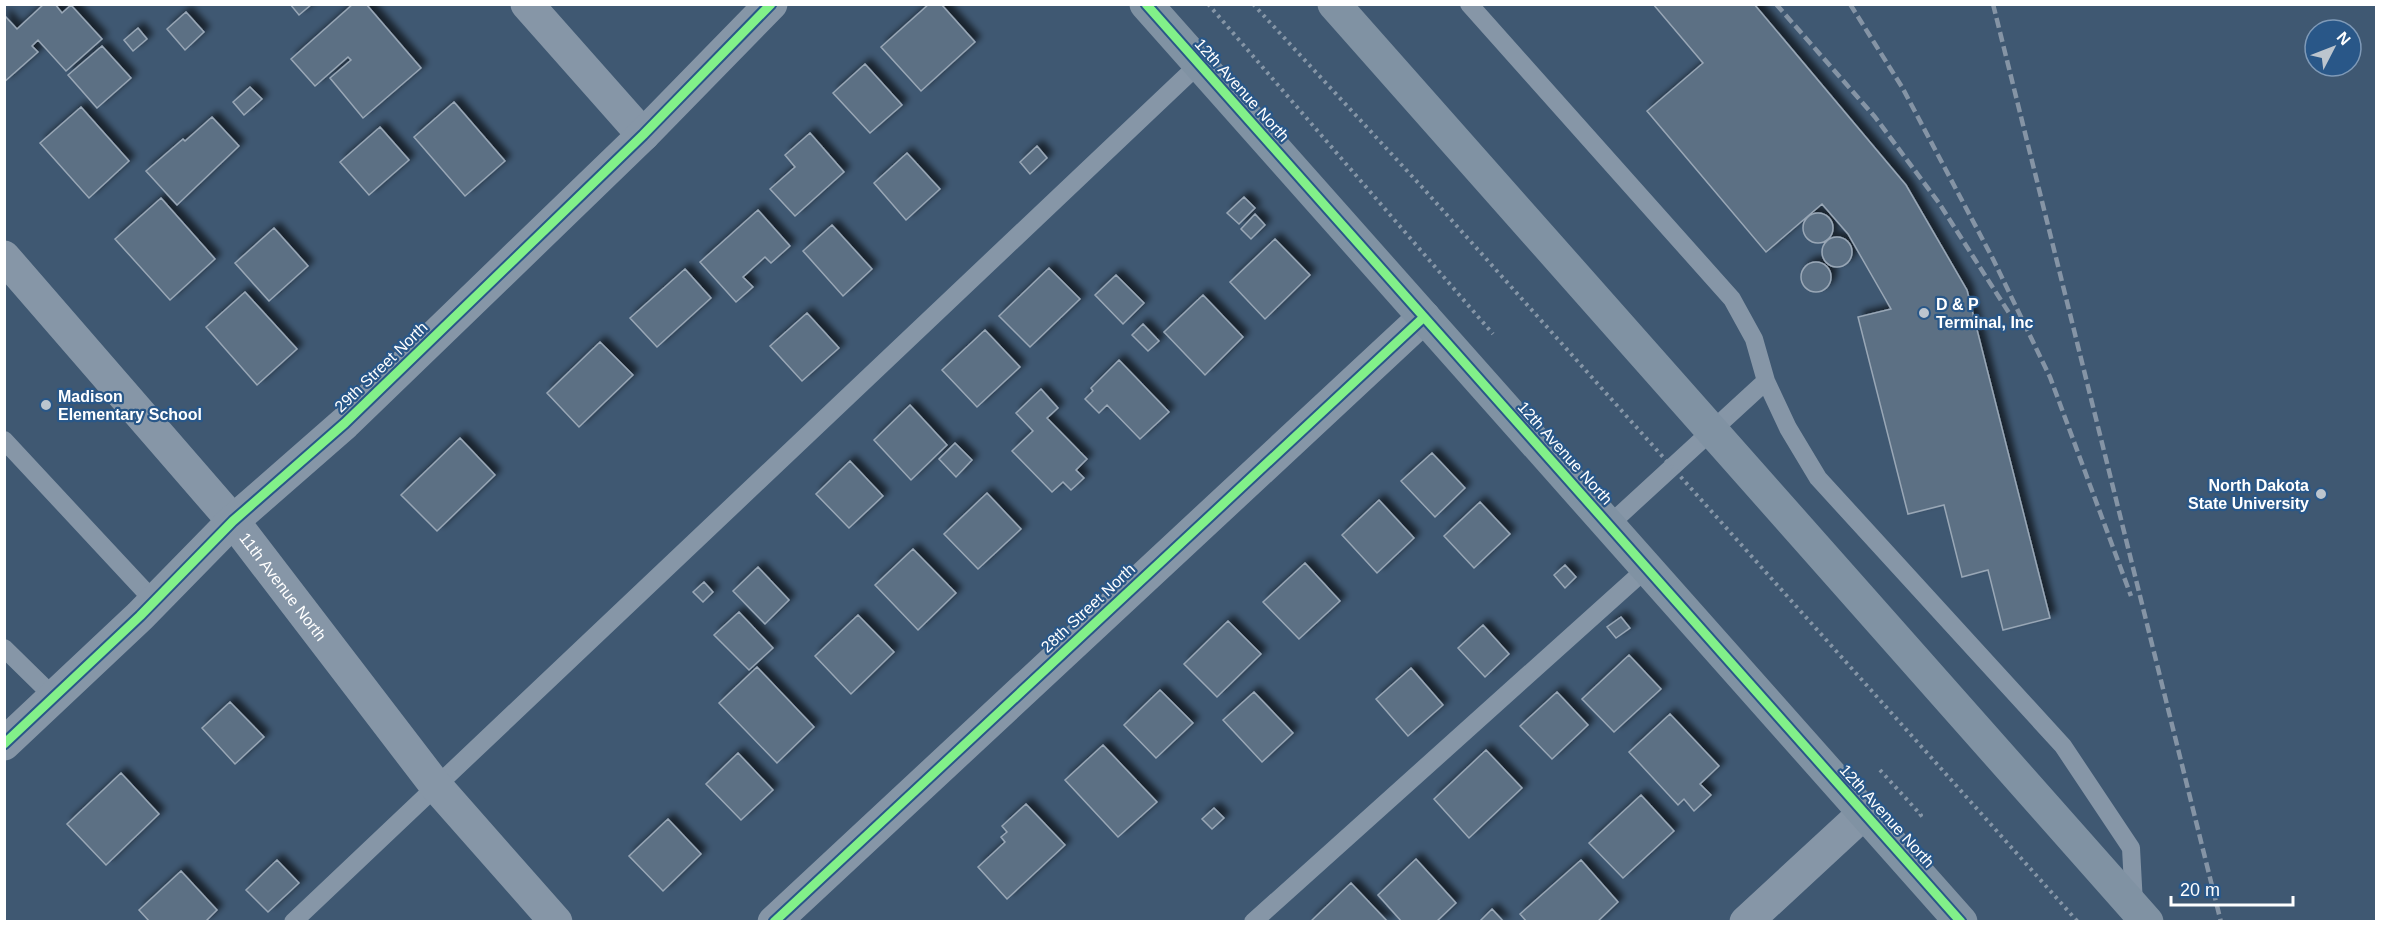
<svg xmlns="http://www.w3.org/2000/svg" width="2381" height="926" font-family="Arial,sans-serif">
  <defs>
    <filter id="shadow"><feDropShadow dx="5.5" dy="-5.5" stdDeviation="3" flood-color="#0009"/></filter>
  </defs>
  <rect width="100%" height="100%" fill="#3f5872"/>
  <!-- building -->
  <path fill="#5c7084" stroke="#99a7b6" stroke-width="1.5" filter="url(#shadow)" d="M44,4H55L62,13L71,5L102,39L66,71L38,40L32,46L38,52L4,82V15L17,29Z
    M290,4H312L299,15Z
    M353,4H366L421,68L363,118L330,78L351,60L348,57L315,86L291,59Z
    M929,4H941L975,42L921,91L881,47Z
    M1653,4H1754L1906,185L1967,290L2050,618L2003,630L1988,570L1962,577L1944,505L1908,514L1858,317L1891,309L1848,234L1822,204L1766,252L1647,111L1703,63Z
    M186,12L204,32L185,50L167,29Z
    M138,28L147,39L133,51L124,40Z
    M102,46L131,78L97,108L68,75Z
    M865,64L902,105L870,133L833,93Z
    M250,87L262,99L244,115L233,102Z
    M454,102L505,161L465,196L414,137Z
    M81,107L129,161L89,198L40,143Z
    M212,117L239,146L177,205L146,171L183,139L185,141Z
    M380,127L409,160L369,195L340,162Z
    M810,133L844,172L795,216L770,189L795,167L785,155Z
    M1037,146L1047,158L1030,174L1020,162Z
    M907,153L940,189L906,220L874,183Z
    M1244,197L1255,208L1239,224L1227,213Z
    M161,198L215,259L170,300L115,239Z
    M758,210L790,246L771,263L765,257L743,277L753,287L736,302L700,262Z
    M1803 228a15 15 0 1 1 30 0a15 15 0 1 1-30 0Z
    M1255,214L1265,225L1251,239L1241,229Z
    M832,225L872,269L843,296L803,251Z
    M274,228L308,266L269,301L235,263Z
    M1822 252a15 15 0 1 1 30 0a15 15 0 1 1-30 0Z
    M1275,239L1310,275L1265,319L1230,282Z
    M1801 277a15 15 0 1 1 30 0a15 15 0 1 1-30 0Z
    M1049,268L1080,299L1030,347L999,316Z
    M685,269L711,298L657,347L630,318Z
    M1116,275L1144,303L1123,324L1095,295Z
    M245,292L297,349L257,385L206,327Z
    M1203,295L1243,337L1205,375L1164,332Z
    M807,313L839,348L802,381L770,346Z
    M1143,324L1159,341L1148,351L1132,335Z
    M985,330L1020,367L977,407L942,370Z
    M600,342L633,375L579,427L547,393Z
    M1119,360L1169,412L1140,439L1107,405L1099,413L1085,399L1093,391L1091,388Z
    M1041,389L1058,408L1047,418L1087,459L1076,470L1084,478L1071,490L1063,482L1052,492L1012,451L1033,431L1016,413Z
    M910,405L947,445L911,480L874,440Z
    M460,438L495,475L437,531L401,495Z
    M955,443L972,460L956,477L939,459Z
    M1432,453L1465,488L1435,517L1401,481Z
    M850,461L883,496L849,528L816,494Z
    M987,493L1021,529L978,569L944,534Z
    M1379,500L1414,538L1377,573L1342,535Z
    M1480,502L1510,534L1474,568L1444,536Z
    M913,549L956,593L918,630L875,585Z
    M1305,563L1340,601L1299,639L1263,602Z
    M1565,565L1576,577L1565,588L1554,575Z
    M758,567L789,600L765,624L733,591Z
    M704,582L713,592L703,602L693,592Z
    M739,612L773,648L749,670L714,635Z
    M858,615L894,652L851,694L815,656Z
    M1621,617L1630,628L1616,638L1607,627Z
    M1228,621L1261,654L1217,697L1184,664Z
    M1483,625L1509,654L1485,677L1458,648Z
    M1629,655L1661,689L1614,732L1582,699Z
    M757,667L814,727L777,763L719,703Z
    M1411,668L1443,705L1408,736L1376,699Z
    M1160,690L1193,723L1156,758L1124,725Z
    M1254,692L1293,733L1262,762L1223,720Z
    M1557,692L1588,725L1552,759L1520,726Z
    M230,702L264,737L235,764L202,728Z
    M1670,714L1719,766L1700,784L1711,795L1694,811L1684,799L1678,805L1629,752Z
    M1103,745L1157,802L1118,837L1065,780Z
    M1486,750L1522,788L1469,838L1434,799Z
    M738,753L773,790L741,820L706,784Z
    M121,773L159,814L106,865L67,824Z
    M1641,795L1674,831L1623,878L1589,843Z
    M1026,804L1065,845L1007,899L978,867L1005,842L1001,837L1007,832L1002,826Z
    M1214,808L1224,818L1212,829L1202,819Z
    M668,819L701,854L663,891L629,856Z
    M1416,859L1456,903L1436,922H1402L1378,895Z
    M277,860L299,883L268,912L246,890Z
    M1581,860L1618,902L1597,922H1527L1520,914Z
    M181,871L217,910L205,922H150L139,910Z
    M1351,883L1388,922H1310Z
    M1492,909L1504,922H1479Z"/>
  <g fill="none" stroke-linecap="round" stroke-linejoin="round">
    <!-- path -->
    <path stroke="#8696a7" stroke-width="4" stroke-dasharray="3 4.5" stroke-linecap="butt" d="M1208,4L1493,334
      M1880,770L1921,815L1917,818"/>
    <!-- lane -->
    <path stroke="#8696a7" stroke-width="18" d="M1469,4L1732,299L1754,339L1766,381L1609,525
      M1766,381L1788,428L1818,478L2063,746L2131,848L2134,904
      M4,440L154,601
      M4,648L54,697
      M293,922L1199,64
      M1253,922L1647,568"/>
    <!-- street -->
    <g stroke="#8696a7" stroke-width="33">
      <path d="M527,4L643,135"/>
      <path id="s1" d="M4,257L233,521L436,786L556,922"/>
      <path d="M4,744L140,616L233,521L345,423L643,135L771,4"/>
      <path d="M774,922L1424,317"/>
      <path d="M1746,922L1864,813"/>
    </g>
    <!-- secondary -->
    <path stroke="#8092a3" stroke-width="33" d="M1146,4L1961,922"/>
    <!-- rail -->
    <path stroke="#8594a5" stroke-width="4.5" stroke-dasharray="10 4.5" stroke-linecap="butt" d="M1776,4L1875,117L1939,203L2018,327
      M1850,4L1902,87L1993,259L2050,377L2131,596
      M1993,4L2221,922"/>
    <!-- path-bridge -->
    <path stroke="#8696a7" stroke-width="4" stroke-dasharray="3 4.5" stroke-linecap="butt" d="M1253,4L1422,187L2078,922"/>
    <!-- secondary-bridge -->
    <path stroke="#8092a3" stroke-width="33" d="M1334,4L2147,922"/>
    <defs>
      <path id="cycleway" d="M1146,4L1961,922
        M4,744L140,616L233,521L345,423L643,135L771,4
        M774,922L1424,317"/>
    </defs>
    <!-- cycleway casing -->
    <use href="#cycleway" stroke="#295788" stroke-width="13"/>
    <!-- cycleway -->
    <use href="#cycleway" stroke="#82f089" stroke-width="9"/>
  </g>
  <!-- markers -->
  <g fill="#bcc5ce" stroke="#295788" stroke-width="2">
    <circle cx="1924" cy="313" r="6"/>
    <circle cx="46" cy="405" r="6"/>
    <circle cx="2321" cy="494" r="6"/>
  </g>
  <g text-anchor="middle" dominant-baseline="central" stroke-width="4.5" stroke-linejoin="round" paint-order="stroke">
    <!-- street labels -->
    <g font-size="16" fill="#fff" stroke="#295788">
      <text transform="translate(1242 90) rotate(48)">12th Avenue North</text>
      <text transform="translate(381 367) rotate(-44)">29th Street North</text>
      <text transform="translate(1565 453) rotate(48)">12th Avenue North</text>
      <text stroke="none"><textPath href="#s1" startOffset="432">11th Avenue North</textPath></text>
      <text transform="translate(1088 608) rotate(-43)">28th Street North</text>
      <text transform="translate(1887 816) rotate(48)">12th Avenue North</text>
    </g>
    <!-- poi labels -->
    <g font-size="16" font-weight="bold" fill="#fff" stroke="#295788" text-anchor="start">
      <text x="1936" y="304">D &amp; P<tspan x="1936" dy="18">Terminal, Inc</tspan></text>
      <text x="58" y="396">Madison<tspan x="58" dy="18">Elementary School</tspan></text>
      <text x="2309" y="485" text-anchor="end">North Dakota<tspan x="2309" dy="18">State University</tspan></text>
    </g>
  </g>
  <!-- border -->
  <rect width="2381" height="926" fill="none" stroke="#ffffff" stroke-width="12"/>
  <!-- north arrow -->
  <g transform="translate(2333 48) rotate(48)"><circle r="28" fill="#295788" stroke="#7f9ab8" stroke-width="1.5"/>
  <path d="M0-4.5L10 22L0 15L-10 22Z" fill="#bcc5ce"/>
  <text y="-9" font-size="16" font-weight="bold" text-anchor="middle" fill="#ffffff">N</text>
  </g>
  <!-- scale -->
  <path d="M2171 896v9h122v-9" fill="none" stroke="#ffffff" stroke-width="3"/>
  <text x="2180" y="896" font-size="18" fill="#ffffff" stroke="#295788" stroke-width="4.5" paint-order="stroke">20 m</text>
</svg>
